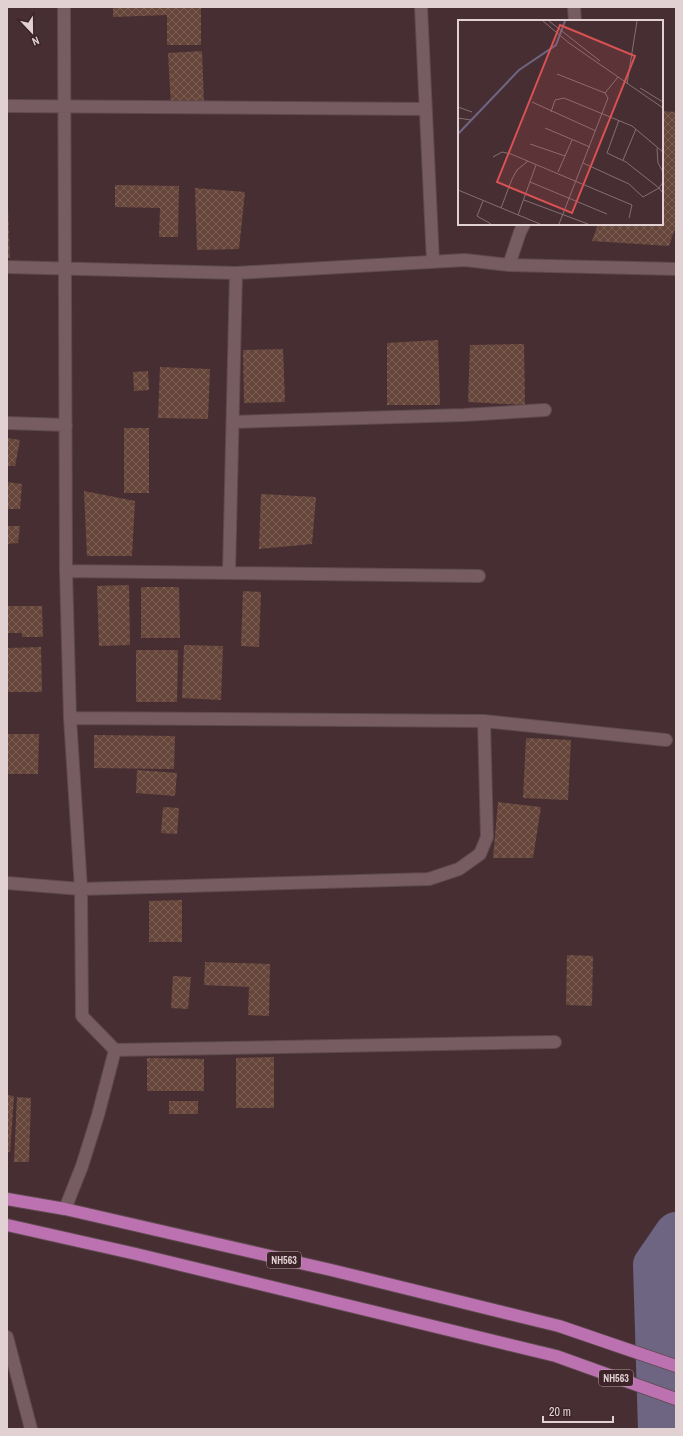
<svg xmlns="http://www.w3.org/2000/svg" width="683" height="1436" font-family="'Archivo Narrow',sans-serif">
  <defs>
    <pattern id="building-cross-hatch" width="8" height="8" patternUnits="userSpaceOnUse"><rect width="8" height="8" fill="#66463a"/><path d="M0 0l8 8M0 8l8-8" fill="none" stroke="#7c6056"/></pattern>
  </defs>
  <rect width="100%" height="100%" fill="#472e33"/>
  <g fill="none" stroke-linecap="round" stroke-linejoin="round">
    <!-- river -->
    <path stroke="#6e6583" stroke-width="42" d="M659,1429L654,1265L676,1233"/>
  </g>
  <!-- building -->
  <path fill="url(#building-cross-hatch)" d="M113,7H201V45H167V15L113,17Z
    M202,51L204,104L171,106L168,53Z
    M662,111L676,112V226L669,246L592,241L598,224H662Z
    M115,185L179,186L178,237H159L160,208L115,207Z
    M195,188L245,192L239,249L197,250Z
    M7,206H8L10,258H7Z
    M438,340L440,405H387V343Z
    M524,344L525,405L468,402L470,345Z
    M283,349L285,402L244,403L243,350Z
    M160,367L210,369L208,419L158,418Z
    M148,371L149,390L134,391L133,372Z
    M124,428H149V493H124Z
    M7,438L20,440L15,466H7Z
    M7,482L22,484L20,509H7Z
    M84,491L135,501L132,556H87Z
    M261,494L316,497L312,544L259,549Z
    M7,526H20L18,543L7,544Z
    M129,585L130,645L99,646L97,586Z
    M141,587H179L180,638H141Z
    M243,591L261,592L259,647L241,646Z
    M7,606H42L43,637H22V633H7Z
    M184,645L223,646L221,700L182,698Z
    M41,647L42,692H7V648Z
    M136,650H178L177,702H136Z
    M7,734H39L38,774H7Z
    M94,735L175,736L174,769L94,768Z
    M526,738L571,740L568,800L523,798Z
    M137,770L177,773L175,796L136,793Z
    M498,802L541,807L533,858H493Z
    M163,807L179,808L177,834L161,833Z
    M182,900V942H149V901Z
    M567,955L593,956L592,1006L566,1005Z
    M205,962L270,964L269,1016L248,1015L249,987L204,985Z
    M173,976L191,977L188,1009L171,1008Z
    M274,1057V1108H236V1058Z
    M147,1058L204,1059V1091H147Z
    M7,1095L14,1096L10,1152H7Z
    M17,1097L31,1098L29,1162H14Z
    M169,1101H198V1114H169Z"/>
  <g fill="none" stroke-linecap="round" stroke-linejoin="round">
    <defs>
      <path id="minor" d="M64,7L66,571L70,718L81,889L82,1016L115,1050L98,1115L82,1166L65,1209
        M421,7L433,262
        M574,7L575,21
        M7,106L426,109
        M509,265L520,232L524,224
        M7,267L236,273L465,260L509,265L676,269
        M233,422L464,415L545,410
        M7,423L66,425
        M66,571L479,576
        M229,573L236,273
        M70,718L484,721L666,740
        M7,883L81,889L429,879L459,869L480,854L487,837L484,721
        M115,1050L555,1042
        M7,1337L31,1429"/>
      <path id="highway" d="M7,1199L65,1209L331,1270L559,1326L676,1366
        M7,1225L136,1254L556,1356L676,1399"/>
    </defs>
    <!-- minor casing -->
    <use href="#minor" stroke="#5f4a4f" stroke-width="14"/>
    <!-- highway casing -->
    <use href="#highway" stroke="#5f4a4f" stroke-width="14"/>
    <!-- minor -->
    <use href="#minor" stroke="#775c61" stroke-width="12"/>
    <!-- highway -->
    <use href="#highway" stroke="#bc72b1" stroke-width="12"/>
  </g>
  <g text-anchor="middle" dominant-baseline="central" stroke-width="3" stroke-linejoin="round" paint-order="stroke">
    <!-- shield labels -->
    <g fill="#3c2429" stroke="#b09da0" stroke-width="1">
      <rect x="267" y="1252" width="34" height="16" rx="3"/>
      <rect x="599" y="1370" width="34" height="16" rx="3"/>
    </g>
    <g font-size="10" font-weight="bold" fill="#e1d1d3">
      <text x="284" y="1260">NH563</text>
      <text x="616" y="1378">NH563</text>
    </g>
  </g>
  <!-- overview -->
  <g transform="translate(458 20)">
    <rect width="205" height="205" fill="#472e33"/>
    <path fill="none" stroke="#6e6583" stroke-width="2" d="M0,119V114L61,50L98,25L107,1"/>
    <path fill="none" stroke="#856f73" stroke-width="1" d="M85,1L111,23L205,88M91,1L142,41M99,54L147,73M169,64L179,1M182,68L205,82M74,82L138,111M0,87L14,92M93,92L97,80L106,78L174,106L205,132M0,98L13,100M161,100L149,133L168,142L201,168L205,162M87,108L132,127M72,124L107,136M199,128L200,143L205,152M35,137L44,132L53,134L174,185L171,198M165,140L178,109M125,143L171,164L185,177L201,168L205,173M100,152L114,120M72,162L149,194M0,170L82,204M66,180L130,204M25,181L19,196L33,204M43,188L54,159L59,150L70,141M60,195L78,145M101,204L150,78L147,73L160,57"/>
    <path fill="#d95253" fill-opacity="0.15" stroke="#d95253" stroke-width="2" d="M102,5L177,36L114,193L39,162Z"/>
    <rect width="205" height="205" fill="none" stroke="#e1d1d3" stroke-width="2"/>
  </g>
  <!-- border -->
  <rect width="683" height="1436" fill="none" stroke="#e1d1d3" stroke-width="16"/>
  <!-- north arrow -->
  <g transform="translate(32 32) rotate(158)" stroke="#3c2429" stroke-width="3" paint-order="stroke">
  <path d="M0-3L7 15L0 10L-7 15Z" fill="#e1d1d3"/>
  <text y="-6" font-size="11" font-weight="bold" text-anchor="middle" fill="#e1d1d3">N</text>
  </g>
  <!-- scale -->
  <path d="M543 1416v6h70v-6" fill="none" stroke="#e1d1d3" stroke-width="2"/>
  <text x="549" y="1416" font-size="12" fill="#e1d1d3" stroke="#3c2429" stroke-width="3" paint-order="stroke">20 m</text>
</svg>
